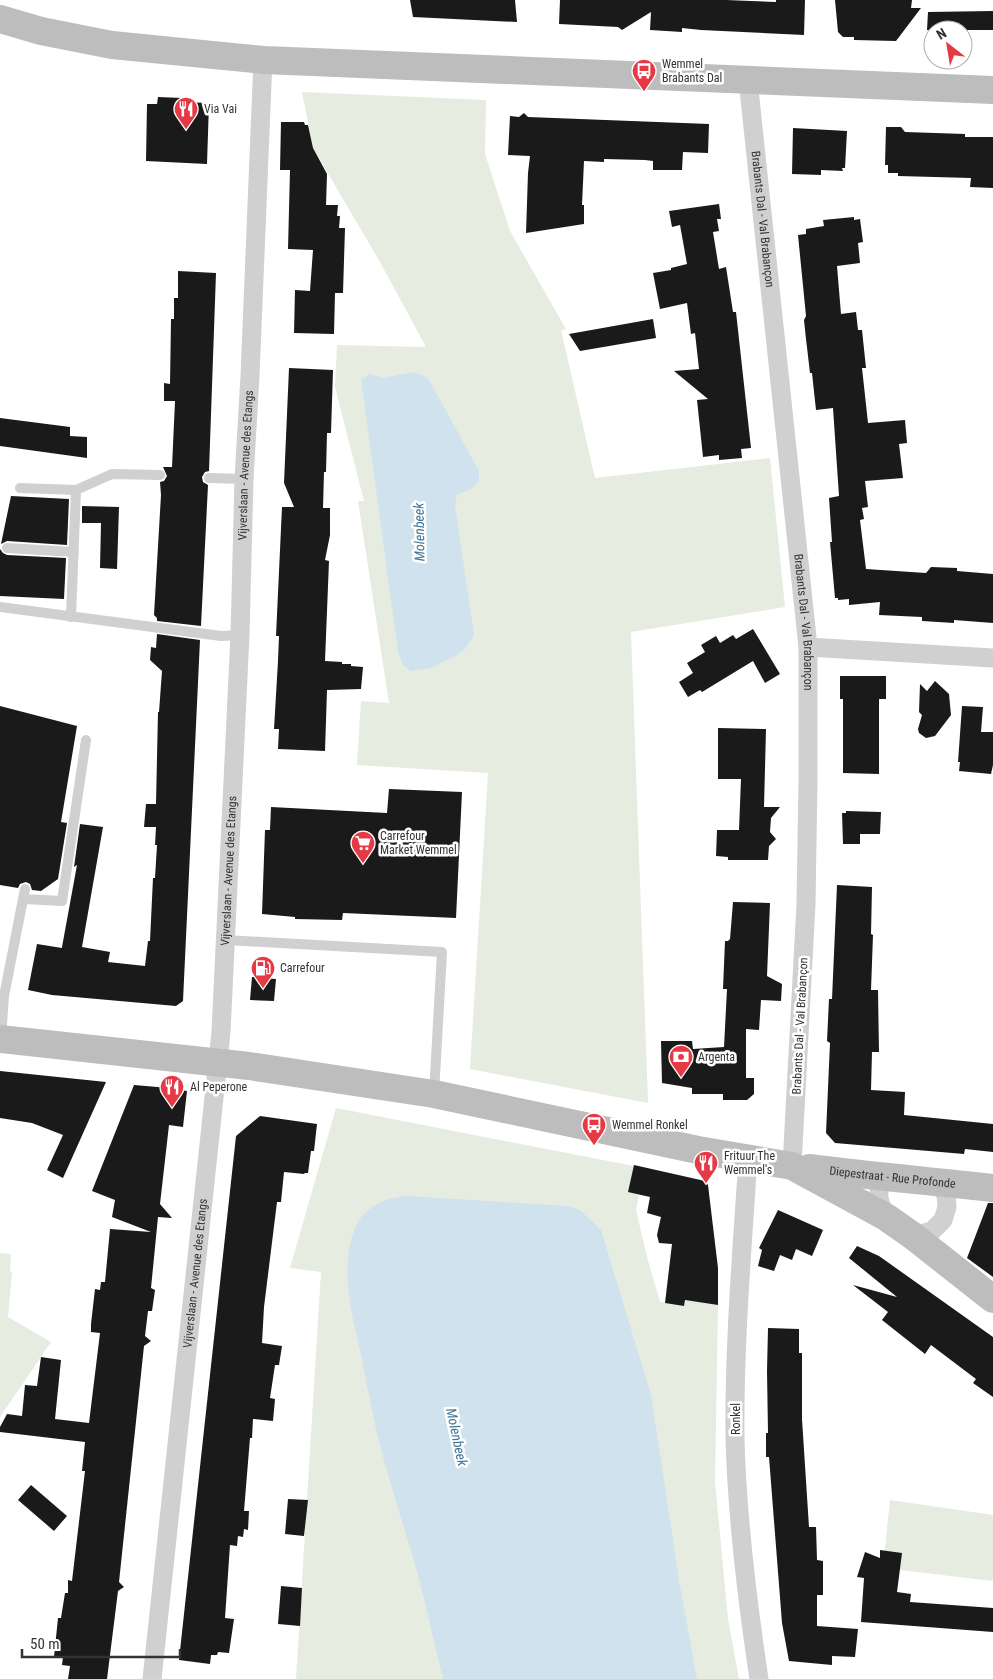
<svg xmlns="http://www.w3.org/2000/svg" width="993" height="1679" font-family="'Roboto Condensed',sans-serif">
  <rect width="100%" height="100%" fill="#fff"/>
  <!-- green -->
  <path fill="#e6ecdf" d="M302,92L486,100L485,154L510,231L566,329L561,330L595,478L770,458L785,607L631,632L648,1103L470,1069L488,773L357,765L361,701L389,703L358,501H364L335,387L337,345L426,347L380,262L313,148Z
    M336,1108L644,1168L636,1210L647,1257L660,1302L684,1306L685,1300L718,1305L715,1482L728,1619L739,1679H296L321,1272L290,1268Z
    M0,1253L11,1254L10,1271L12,1272L8,1317L51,1342L0,1417Z
    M890,1500L993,1515V1581L883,1568Z"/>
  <!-- water -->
  <path fill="#cfe2ee" d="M414,372L428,378L479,471V480L472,489L457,494L455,506L474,635L465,649L457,655L431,668L411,671L403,665L398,652L361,379L370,374L383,378Z
    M407,1196L568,1206L581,1211L601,1230L651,1395L680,1586L697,1679H443C434,1642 426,1605 416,1568C403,1522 387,1476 376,1429C371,1406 366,1382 362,1359C353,1318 339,1272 354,1231C362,1207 384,1198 407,1196Z"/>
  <!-- building -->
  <path fill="#1a1a1a" d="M410,0H515L517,22L413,17Z
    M560,0H726L776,2V0H805L804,35L701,30L682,28V32L650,30L651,12L622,30L618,27L559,24Z
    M835,0H912L911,8H921L896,41L854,40V37H843L838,32Z
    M993,11V30H927L928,12Z
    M158,97L182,98V102L209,103L207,164L146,161L147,104H157Z
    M524,113L528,117L709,124L708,153L683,152L682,170H653V161L645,160L604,159V162L584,161L582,205H584V224L526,233L528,173L530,156L508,155L510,116L519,117Z
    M281,122H304L305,125H308L313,148L327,174L326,205H338L337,216H340L339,228H345L343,293H335L334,334L294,333L295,290L310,291L313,250L288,249L290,170H280Z
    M886,127H901L905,132L965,134V137H993V188L970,187L971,178L898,176V173H888V165H885Z
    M793,128L847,131L845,168H842L843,171L821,170V175L792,174Z
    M719,204L721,219H717L719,231L713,232L719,269L726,267L733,312H736L751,448L741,449L742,458L719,460V455L703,457L697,400L708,399L674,371L699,369L695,333L691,334L687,303L660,309L653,273L671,270V268L687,264L680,225L672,227L669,211Z
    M854,217V220L860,219L863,242L858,243L860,263L837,266L841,314L856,312L858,330H862L866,368H862L868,423L905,420L907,443L899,444L903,478L865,481L868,507L862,508L864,519L860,520L866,569L926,573L931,567L957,568V571L993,574V623L954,620V623L922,621V617L879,615L880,602L849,605V599L838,600V598H835L830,542H832L829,498L839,496L833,408L816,410L812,373H810L806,339L804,320L806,316L798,235L806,234V229L824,226L823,220Z
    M178,271L216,273L209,471L205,472L202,477L203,482L208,485L201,626L157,621V618L154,615L161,495L160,482L164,481L167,476L163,467H172L175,401H164V383L170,384L171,319H174V298H178Z
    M653,319L656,338L580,351L569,334Z
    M289,368L333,370L331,433H327L326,472H324L323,508H330V535L325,560L329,561L325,661L342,662V664H351V666L363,667L361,689L327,690L325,751L278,749L279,729H274L278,661L279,636H276L282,507H294L284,483Z
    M0,418L70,427V436L87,437V458L0,446Z
    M11,496L69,499L67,545L7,541L1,544Z
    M82,506L119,507L117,569L100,568L101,523H82Z
    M0,549L3,553L7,555L66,558L64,599L0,596Z
    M753,629L780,674L765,683L753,661L702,692L700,690L688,697L679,682L693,673L687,663L705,652L701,645L716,636L720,643L733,635L736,639Z
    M157,634L200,640L183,1001L176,1006L52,995L28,990L37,944L62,948V947L77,865L74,867L80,824L103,827L82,947L110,952L108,962L145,966L148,941H150L153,878H155L157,845H155L156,827H144L146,804H156L158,712H159L162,671L150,660L151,647L156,648Z
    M840,676H886V699H879V774L843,773V699H840Z
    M935,681L949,694L951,715L935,736L926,738L919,733L918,729L922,715L919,712L920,684L927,691Z
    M0,706L77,726L61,822L67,823L58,879L41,891L32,890L30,884L26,882L20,884L18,888L0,885Z
    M962,706L983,707L981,732H993V765L991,774L959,771L960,762H958Z
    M718,728L766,729L764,807H780L771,818L770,832L776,839L769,846L768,860H728V857L716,856L717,830H739L741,779H718Z
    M389,789L462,792L456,918L343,913L342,920L295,919V917L262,914L265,830H270L271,807L387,813Z
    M846,811L881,812L880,834H860V844H843L842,813H846Z
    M837,885L872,887L871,934L873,935L871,990H878L879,1052H872L871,1090L905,1092L904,1115L993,1124V1152L965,1149L964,1154L835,1143L826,1133L830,1043L827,1041L829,999H832Z
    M733,902L770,903L767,976L782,984L781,1001L761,1000L759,1030L746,1029V1078H754V1094L747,1100H723V1094H692V1088L662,1083L661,1041H692L693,1049L724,1047L727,989H723L725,941H728L730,939Z
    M252,977L276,979L274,1001L250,1000Z
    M0,1071L106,1082L63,1178L47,1170L63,1135L32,1123L0,1118Z
    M134,1085L169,1088L187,1091L183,1127L169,1125L160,1204L172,1218L158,1217L151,1288L155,1290L152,1311H148L145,1336L151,1341L144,1346L119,1582L124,1587L118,1591L107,1679H68L70,1666L62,1665L63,1657H54L58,1618H61L65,1593H68V1580L72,1581L85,1471H82L85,1442L0,1432V1427L7,1414L22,1416L25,1385L37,1386L41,1357L61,1360L55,1419L89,1423L100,1333L91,1332V1324L95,1289L100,1290L101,1282H105L110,1229L151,1232L112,1217L115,1200L92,1191Z
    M260,1116L317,1124L314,1151H311L308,1173H305L304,1174L284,1172L281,1202H277L264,1307L262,1343L282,1346L279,1365H275L270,1398L275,1399L273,1421L253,1419L252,1438H250L244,1511H249L248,1530L244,1529L243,1537L238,1536L237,1546L230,1545L225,1618L234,1619L229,1653L218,1652L217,1655H211L210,1664L179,1660L236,1136Z
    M634,1165L705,1181L708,1185L718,1268V1305L685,1300L684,1306L665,1303L672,1244L659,1243L657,1235L661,1217L647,1213L650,1197L628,1192Z
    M988,1203H993V1277L967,1258Z
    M778,1210L823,1230L812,1256L796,1249L792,1260L780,1255L774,1271L758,1266L762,1250L759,1248Z
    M857,1246L879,1256L993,1337V1397L973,1383L976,1379L931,1345L925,1354L882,1320L888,1312L853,1285L897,1297L849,1258Z
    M768,1328L799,1329V1353H802V1419L809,1527H816L817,1560L823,1561V1595H817V1626L858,1629L855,1657L832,1656V1665L789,1661L782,1623L769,1457H766V1433H768L767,1371Z
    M31,1485L67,1516L54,1531L18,1500Z
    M288,1499L308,1500L304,1536L285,1534Z
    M880,1550L902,1553L897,1592L911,1594L910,1602L993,1608V1632L861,1622L864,1578L857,1577L865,1552L880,1558Z
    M281,1586L302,1588L300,1626L278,1624Z"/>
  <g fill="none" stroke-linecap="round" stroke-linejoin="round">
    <!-- lane -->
    <path stroke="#d0d0d0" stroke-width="10" d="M209,478L244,479
      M20,488L76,490L71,617
      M76,490L112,474L160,475
      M7,548L74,552
      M0,607L221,636L240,635
      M23,899L62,901L86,740
      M225,940L442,952L434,1094
      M1,1038L4,996L25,889"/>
    <!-- street -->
    <g stroke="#d0d0d0" stroke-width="19">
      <path id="s1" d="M748,80L808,647V780L806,904L792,1166"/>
      <path d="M808,647L993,658"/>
      <path d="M748,1158C742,1251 734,1345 735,1438C737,1519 747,1599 759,1679"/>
      <path d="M886,1217C879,1201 873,1190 888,1178"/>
      <path d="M913,1236L932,1231L943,1220L947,1207L946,1194L935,1181"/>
      <path id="s2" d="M152,1679L221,1032L240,635L244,479L250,376L263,59"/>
    </g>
    <!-- secondary -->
    <g stroke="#bdbdbd" stroke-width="28">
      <path d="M0,19L41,31L112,45L264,60L993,90"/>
      <path d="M0,1039L249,1066L434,1094L698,1150L792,1166L886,1217L913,1236L993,1299"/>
      <path id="s3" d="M809,1168C870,1176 931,1181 993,1188"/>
    </g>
  </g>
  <!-- icons -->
  <defs>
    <symbol id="bus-pin" viewBox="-11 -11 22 30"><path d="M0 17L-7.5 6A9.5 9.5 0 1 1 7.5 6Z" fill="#e63946" stroke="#fff"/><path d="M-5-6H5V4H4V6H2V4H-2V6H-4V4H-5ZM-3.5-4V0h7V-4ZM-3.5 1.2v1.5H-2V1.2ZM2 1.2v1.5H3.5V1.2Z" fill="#fff"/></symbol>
    <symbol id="restaurant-pin" viewBox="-11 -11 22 30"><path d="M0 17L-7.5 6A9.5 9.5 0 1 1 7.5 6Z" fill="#e63946" stroke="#fff"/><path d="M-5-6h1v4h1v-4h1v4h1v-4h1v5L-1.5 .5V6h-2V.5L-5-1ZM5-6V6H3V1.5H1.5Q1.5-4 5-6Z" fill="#fff"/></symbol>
    <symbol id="supermarket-pin" viewBox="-11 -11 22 30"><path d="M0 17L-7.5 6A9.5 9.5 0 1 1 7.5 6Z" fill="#e63946" stroke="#fff"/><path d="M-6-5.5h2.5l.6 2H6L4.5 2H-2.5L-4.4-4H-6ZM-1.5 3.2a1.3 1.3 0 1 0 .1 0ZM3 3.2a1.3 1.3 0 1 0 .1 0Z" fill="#fff"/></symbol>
    <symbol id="fuel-pin" viewBox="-11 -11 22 30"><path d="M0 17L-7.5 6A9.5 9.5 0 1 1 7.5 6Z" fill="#e63946" stroke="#fff"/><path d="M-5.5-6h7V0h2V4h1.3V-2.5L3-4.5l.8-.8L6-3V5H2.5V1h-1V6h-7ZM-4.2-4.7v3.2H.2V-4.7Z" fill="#fff"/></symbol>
    <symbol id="bank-pin" viewBox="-11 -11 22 30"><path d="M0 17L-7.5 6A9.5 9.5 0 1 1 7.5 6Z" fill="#e63946" stroke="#fff"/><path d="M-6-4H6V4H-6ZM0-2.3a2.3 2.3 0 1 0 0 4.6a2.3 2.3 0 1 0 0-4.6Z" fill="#fff"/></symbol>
  </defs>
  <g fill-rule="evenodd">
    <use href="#bus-pin" x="630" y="57" width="28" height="38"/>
    <use href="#restaurant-pin" x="172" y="95" width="28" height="38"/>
    <use href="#supermarket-pin" x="349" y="829" width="28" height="38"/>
    <use href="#fuel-pin" x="249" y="954" width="28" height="38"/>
    <use href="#bank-pin" x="667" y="1043" width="28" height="38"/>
    <use href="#restaurant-pin" x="158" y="1073" width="28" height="38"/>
    <use href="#bus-pin" x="580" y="1111" width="28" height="38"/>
    <use href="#restaurant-pin" x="692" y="1149" width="28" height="38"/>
  </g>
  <g text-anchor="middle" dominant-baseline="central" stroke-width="5" stroke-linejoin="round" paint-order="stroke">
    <!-- poi labels -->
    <g font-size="12" fill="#333" stroke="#fff" text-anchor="start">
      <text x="662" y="64">Wemmel<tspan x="662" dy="14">Brabants Dal</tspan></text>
      <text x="204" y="109">Via Vai</text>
      <text x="380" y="836">Carrefour<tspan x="380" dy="14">Market Wemmel</tspan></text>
      <text x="280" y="968">Carrefour</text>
      <text x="698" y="1057">Argenta</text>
      <text x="190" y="1087">Al Peperone</text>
      <text x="612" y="1125">Wemmel Ronkel</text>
      <text x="724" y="1156">Frituur The<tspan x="724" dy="14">Wemmel's</tspan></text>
    </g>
    <!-- street labels -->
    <g font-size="12" fill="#333" stroke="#fff">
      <text stroke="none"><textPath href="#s1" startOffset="140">Brabants Dal - Val Brabançon</textPath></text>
      <text stroke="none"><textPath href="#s2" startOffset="1218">Vijverslaan - Avenue des Etangs</textPath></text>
      <text stroke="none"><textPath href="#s1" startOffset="545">Brabants Dal - Val Brabançon</textPath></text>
      <text stroke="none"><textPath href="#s2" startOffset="812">Vijverslaan - Avenue des Etangs</textPath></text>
      <text transform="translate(800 1026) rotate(-87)">Brabants Dal - Val Brabançon</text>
      <text stroke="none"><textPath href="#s3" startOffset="84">Diepestraat - Rue Profonde</textPath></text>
      <text stroke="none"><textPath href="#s2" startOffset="408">Vijverslaan - Avenue des Etangs</textPath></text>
      <text transform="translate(736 1419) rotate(-90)">Ronkel</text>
    </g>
    <!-- water labels -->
    <g font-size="14" font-style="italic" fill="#3f7597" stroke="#fff">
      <text transform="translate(419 532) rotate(-91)">Molenbeek</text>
      <text transform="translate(457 1437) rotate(78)">Molenbeek</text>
    </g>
  </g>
  <!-- north arrow -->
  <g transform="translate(948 45) rotate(329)"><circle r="24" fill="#ffffff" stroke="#adadad"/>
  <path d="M0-4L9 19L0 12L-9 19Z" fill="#e63946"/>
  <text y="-8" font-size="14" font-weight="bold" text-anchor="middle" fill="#333333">N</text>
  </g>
  <!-- scale -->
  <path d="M22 1649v8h158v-8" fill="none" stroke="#333333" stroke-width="2.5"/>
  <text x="30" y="1649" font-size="15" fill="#333333" stroke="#ffffff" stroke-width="4" paint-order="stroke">50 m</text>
</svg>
